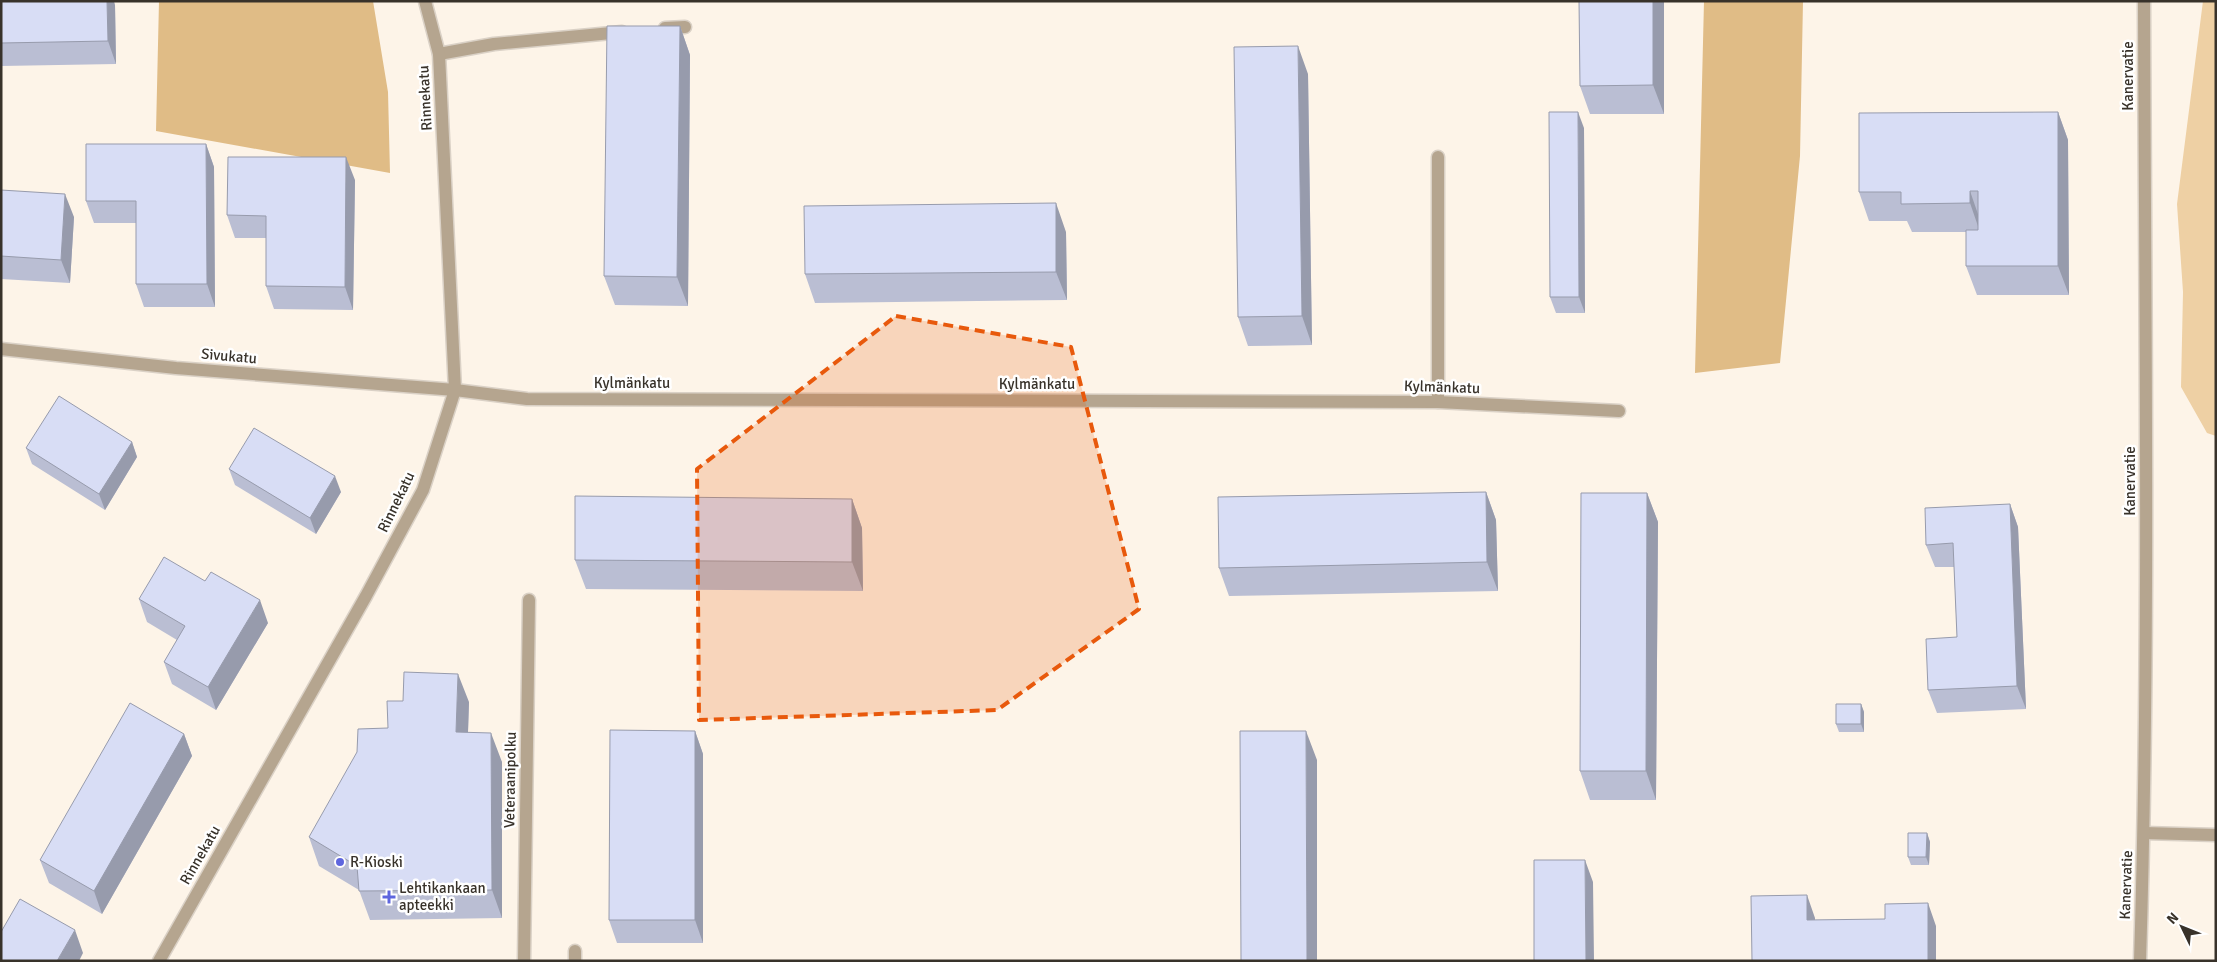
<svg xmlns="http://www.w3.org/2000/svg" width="2217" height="962" font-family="Signika,sans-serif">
  <rect width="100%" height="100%" fill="#fdf4e8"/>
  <!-- green -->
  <path fill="#eed0a4" d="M2203,1H2216V436L2207,433L2181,387L2183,292L2177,204Z"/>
  <!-- forest -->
  <path fill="#e0bc86" d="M159,1H373L388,92L390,173L156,131Z
    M1704,1H1803L1800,156L1780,363L1695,373Z"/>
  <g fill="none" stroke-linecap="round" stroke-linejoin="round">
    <defs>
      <path id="service" d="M665,28L685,27
        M439,54L494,44L622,32
        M1438,402V157
        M2144,833L2216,835
        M575,961V951"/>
      <path id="minor" d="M1,349L176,368L455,390L527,399L1438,402L1619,411
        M524,961L529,600
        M2140,961C2150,641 2145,321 2144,1"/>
      <path id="tertiary" d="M159,961L366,596L423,490L455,390L439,54L425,1"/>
    </defs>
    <!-- service casing -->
    <use href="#service" stroke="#dad1c6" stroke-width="15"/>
    <!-- minor casing -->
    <use href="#minor" stroke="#dad1c6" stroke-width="15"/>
    <!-- tertiary casing -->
    <use href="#tertiary" stroke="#dad1c6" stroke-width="15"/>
    <!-- service -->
    <use href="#service" stroke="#b5a58f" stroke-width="12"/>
    <!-- minor -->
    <use href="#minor" stroke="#b5a58f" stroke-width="12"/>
    <!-- tertiary -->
    <use href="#tertiary" stroke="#b5a58f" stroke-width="12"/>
  </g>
  <!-- wall -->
  <path fill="#babed3" d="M1,1L115,5L116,64L1,66Z
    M1579,1H1664V114H1590L1580,86Z
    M680,26L690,55L688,306L615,305L604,276Z
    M1308,74L1312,345L1248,346L1238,317Z
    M2058,112L2068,140L2069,295H1977L1966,266V232H1912L1907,221H1869L1859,192Z
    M1584,128L1585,313H1556L1550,297Z
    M206,144L214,167L215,307H144L136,284V223H94L86,201Z
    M355,180L353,310L274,309L266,286V238H235L227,215Z
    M1,190L74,217L70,283L1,279Z
    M1066,232L1067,300L815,303L805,274Z
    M132,442L137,457L105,510L32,464L26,448Z
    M229,469L341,492L316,534L235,485Z
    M1486,492L1496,520L1498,591L1229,596L1219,568Z
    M1647,493L1658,522L1656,800H1590L1580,771Z
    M852,499L862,528L863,591L586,589L575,560Z
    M2010,504L2018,527L2026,709L1937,713L1928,690L1957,637L1954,567H1935L1926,545Z
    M139,599L268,623L216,710L172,684L164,662L177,640L147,622Z
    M469,702L468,732L502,762V918L370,920L359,890L319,866L309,837Z
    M1861,704L1864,712V732H1839L1836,724Z
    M695,731L703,754V943H617L609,920Z
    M184,734L192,756L102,914L49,883L40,860Z
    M1927,833L1930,842L1929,865H1911L1908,857Z"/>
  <!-- shaded-wall -->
  <path fill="#979bac" d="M107,1H114L115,5L116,64L108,41Z
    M1653,1H1664V114L1653,85Z
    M680,26L690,55L688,306L677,277Z
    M1298,46L1308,74L1312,345L1302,316Z
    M1578,112L1584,128L1585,313L1579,297Z
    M2058,112L2068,140L2069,295L2058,266Z
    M206,144L214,167L215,307L207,284Z
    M346,157L355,180L353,310L345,287Z
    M1970,191L1980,220V232L1970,203Z
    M65,194L74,217L70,283L61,260Z
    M1056,203L1066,232L1067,300L1056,272Z
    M132,442L137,457L105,510L99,494Z
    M335,476L341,492L316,534L310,518Z
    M1486,492L1496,520L1498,591L1487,562Z
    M1647,493L1658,522L1656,800L1646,771Z
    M852,499L862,528L863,591L852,562Z
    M2010,504L2018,527L2026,709L2017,686Z
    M260,600L268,623L216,710L208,687Z
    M458,674L469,702L467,761L456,732Z
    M1861,704L1864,712V732L1861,724Z
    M695,731L703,754V943L695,920Z
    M1306,731L1317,760V961H1307Z
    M491,733L502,762V918L492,890Z
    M184,734L192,756L102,914L94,891Z
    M1927,833L1930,842L1929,865L1926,857Z
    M1585,860L1593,882L1594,961H1586Z
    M1807,895L1815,918V943L1807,920Z
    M1928,903L1936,926V961H1928Z
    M75,930L83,953L79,961H57Z"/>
  <!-- building -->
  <path fill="#d8ddf5" stroke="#979bac" d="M1,1H107L108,41L1,43Z
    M1579,1H1653V85L1580,86Z
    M607,26H680L677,277L604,276Z
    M1298,46L1302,316L1238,317L1234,47Z
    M1549,112H1578L1579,297H1550Z
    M2058,112V266H1966V230H1978V191H1970V203L1901,204V192H1859V113Z
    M86,144H206L207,284H136V201H86Z
    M228,157H346L345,287L266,286V216L227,215Z
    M1,190L65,194L61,260L1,256Z
    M1056,203V272L805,274L804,206Z
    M59,396L132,442L99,494L26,448Z
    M254,428L335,476L310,518L229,469Z
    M1486,492L1487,562L1219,568L1218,497Z
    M1581,493H1647L1646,771H1580Z
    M575,496L852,499V562L575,560Z
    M2010,504L2017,686L1928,690L1926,639L1957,637L1953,543L1926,545L1925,508Z
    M164,557L205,581L211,572L260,600L208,687L164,662L185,626L139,599Z
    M404,672L458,674L456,732L491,733L492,890L359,891L357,866L309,837L357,752L358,729L388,728L387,701H403Z
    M130,703L184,734L94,891L40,860Z
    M1836,704H1861V724H1836Z
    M610,730L695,731V920H609Z
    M1240,731H1306L1307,961H1241Z
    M1908,833H1927L1926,857H1908Z
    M1534,860H1585L1586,961H1534Z
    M1807,895V920L1885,919V904L1928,903V961H1752L1751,896Z
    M20,899L75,930L57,961H1V932Z"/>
  <!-- marked area -->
  <path fill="#e8590c" fill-opacity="0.2" stroke="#e8590c" stroke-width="4" stroke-dasharray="10 6" stroke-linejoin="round" d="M896,316L1071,347L1139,609L997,710L699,720L697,469Z"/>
  <!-- markers -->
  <g fill="#5e66de" stroke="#fff" stroke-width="2">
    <circle cx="340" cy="862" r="5"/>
    <path d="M386.5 889.5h5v5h5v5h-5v5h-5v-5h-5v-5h5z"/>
  </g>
  <g text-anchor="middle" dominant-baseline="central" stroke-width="5" stroke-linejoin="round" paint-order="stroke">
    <!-- street labels -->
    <g font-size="15" fill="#38322a" stroke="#fff">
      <text transform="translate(2128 76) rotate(-90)">Kanervatie</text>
      <text transform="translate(425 98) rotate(-93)">Rinnekatu</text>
      <text transform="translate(229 356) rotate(5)">Sivukatu</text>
      <text x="632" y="383">Kylmänkatu</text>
      <text x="1037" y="384">Kylmänkatu</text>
      <text transform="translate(1442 387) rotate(2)">Kylmänkatu</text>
      <text transform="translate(2130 481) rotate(-90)">Kanervatie</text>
      <text transform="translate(396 502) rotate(-64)">Rinnekatu</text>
      <text transform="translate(510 780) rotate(-89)">Veteraanipolku</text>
      <text transform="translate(200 855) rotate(-60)">Rinnekatu</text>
      <text transform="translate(2126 885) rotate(-88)">Kanervatie</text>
    </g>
    <!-- poi labels -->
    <g font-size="15" fill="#38322a" stroke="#fff" text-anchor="start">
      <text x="350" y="862">R-Kioski</text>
      <text x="399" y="888">Lehtikankaan<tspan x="399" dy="17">apteekki</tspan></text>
    </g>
  </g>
  <!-- border -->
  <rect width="2217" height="962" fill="none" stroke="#38322a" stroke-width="5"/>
  <!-- north arrow -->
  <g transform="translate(2182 927) rotate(313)" stroke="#ffffff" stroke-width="4" paint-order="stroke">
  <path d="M0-4L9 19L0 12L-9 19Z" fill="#38322a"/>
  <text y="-8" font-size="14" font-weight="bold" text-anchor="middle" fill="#38322a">N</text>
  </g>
</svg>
